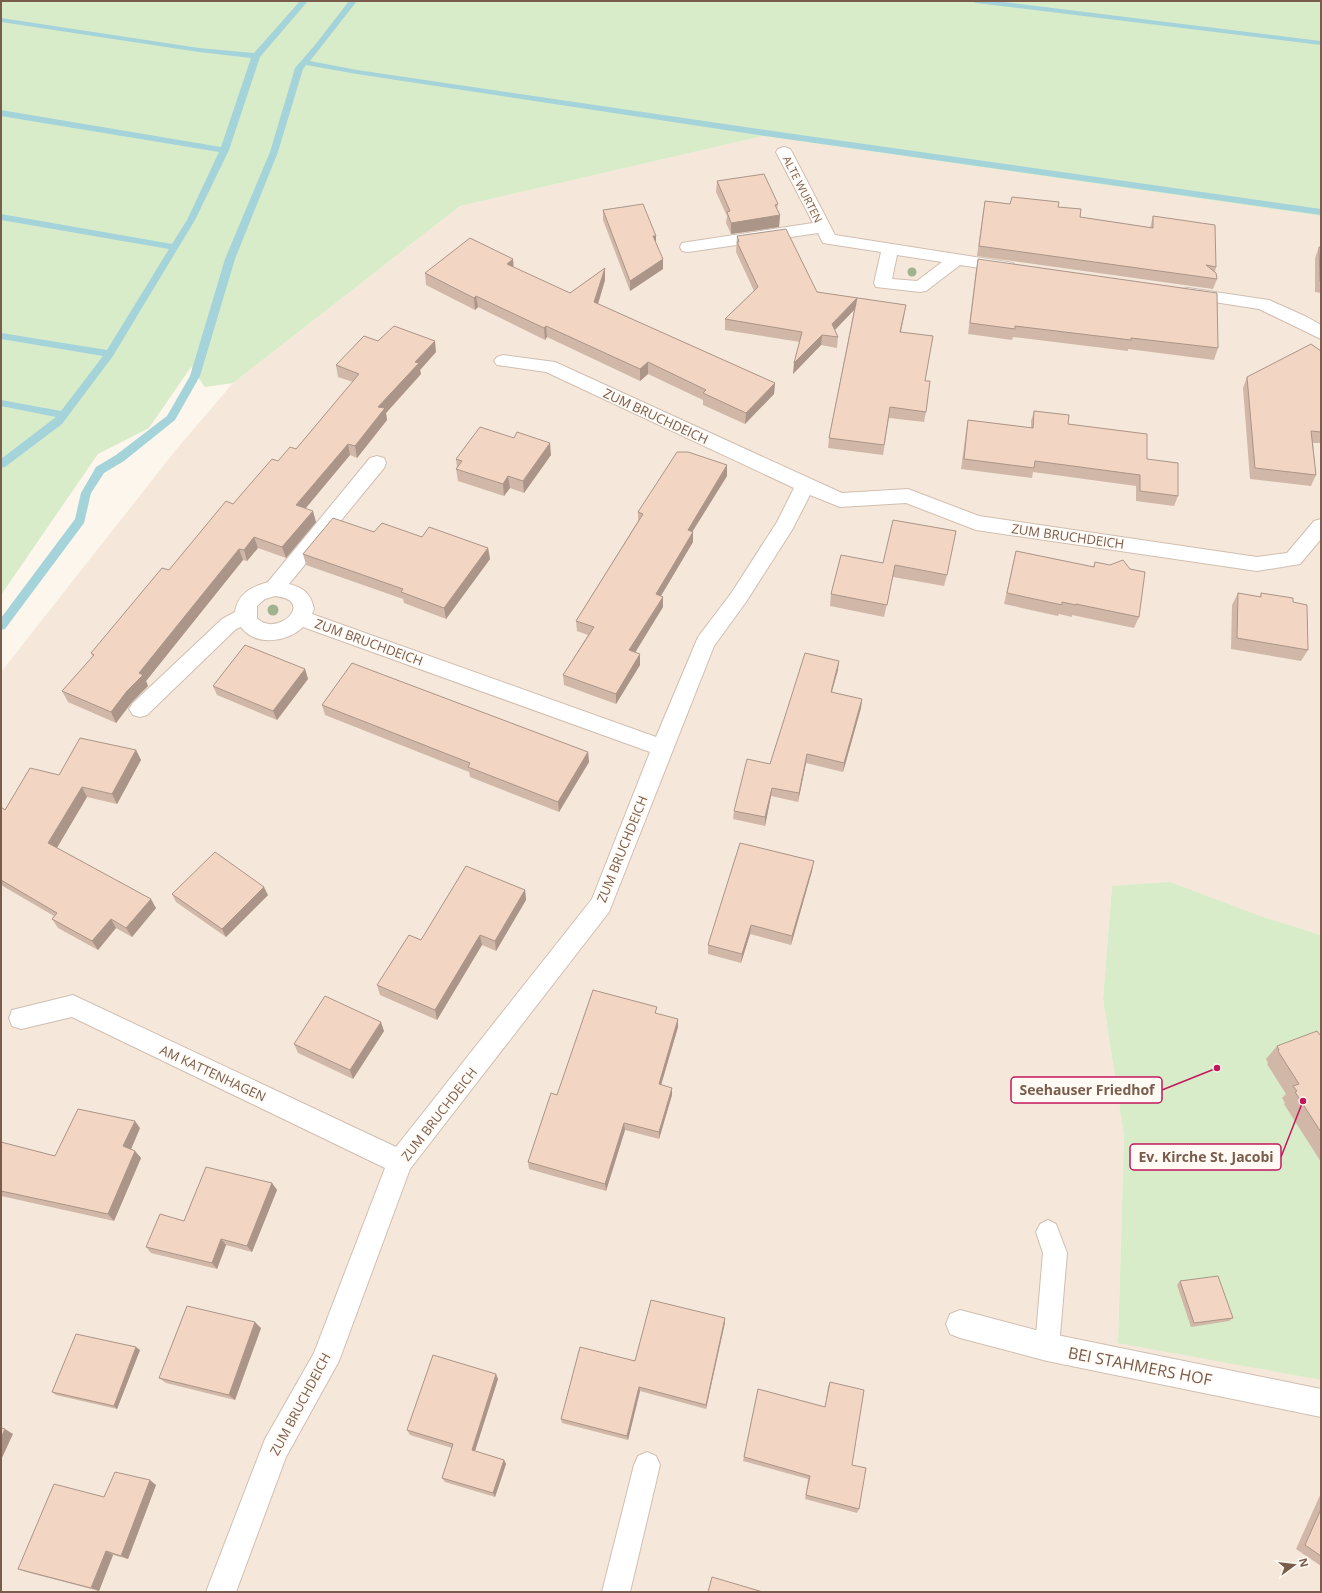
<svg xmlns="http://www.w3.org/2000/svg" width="1322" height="1593" font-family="'Open Sans',sans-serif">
  <rect width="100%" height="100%" fill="#fdf6ec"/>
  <!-- residential -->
  <path fill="#f5e8da" d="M763,136L1321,216V935L1260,916L1112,886L1103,999L1124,1136L1118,1342L1321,1380V1592H1V672L175,451L233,383L460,206Z"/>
  <!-- green -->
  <path fill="#d8ecc9" d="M1,1H1321V216L763,136L460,206L233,383L205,387L191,367L149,428L98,454L1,595Z
    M1170,882L1260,916L1321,935V1380L1118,1343L1124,1136L1103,999L1112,886Z"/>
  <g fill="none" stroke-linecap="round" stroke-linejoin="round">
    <!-- stream -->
    <path fill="#a5d3da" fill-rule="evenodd" d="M300,1H308L260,57L229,150L195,220L113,356L62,424L5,467L1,468V459L56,417L1,406V400L61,411L103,356L1,339V333L107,350L169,249L1,220V214L172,244L187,220L219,152L1,116V110L221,147L251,58L199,52L1,22V18L199,48L254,53Z
      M349,1H357L310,61L357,70L752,128L1321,209V215L752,134L357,74L306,65L303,69L278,152L235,259L200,376L175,420L124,461L104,473L91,493L84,523L5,629L1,630V618L75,519L81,493L96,467L116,455L167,416L190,376L225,259L270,152L295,68L315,45Z
      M972,1H995L1321,41V45L976,3Z"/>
    <defs>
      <path id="service" d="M1048,1220L1056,1224L1067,1253L1059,1347L1056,1356L1047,1359L1038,1356L1035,1347L1043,1253L1036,1232L1040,1224Z
        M647,1452L656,1456L660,1465L630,1592H602L634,1465L638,1456Z"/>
      <path id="minor" d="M784,147L790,149L792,152L835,235L1007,262L1013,263L1015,267L1013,271L1007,272L960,265L926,291L920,292L876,287L874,283L881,252L823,243L818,233L688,252L682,251L680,247L682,243L688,242L813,223L776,152L778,149ZM897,255L942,262L917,281L892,279Z
        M1188,288L1269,300L1307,317L1321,325V339L1259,309L1182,297L1179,293L1182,289Z
        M503,355L555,362L842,493L908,489L979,516L1257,557L1287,553L1314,521L1321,519V539L1300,564L1257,571L976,530L906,503L840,507L810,495L792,530L746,602L714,646L609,912L410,1169L339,1361L286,1457L236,1592H206L265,1439L314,1353L385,1168L72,1017L21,1029L12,1026L9,1018L12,1010L73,995L396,1147L592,899L650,752L303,627C288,642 255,647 241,627L236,629L147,715L140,717L133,715L129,709L133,703L222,619L235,612C238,593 252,587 268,582L370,458L377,456L384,458L386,463L384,468L289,584C304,588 311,594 314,609L312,614L656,737L698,637L732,592L777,522L794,488L546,372L497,365L494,361L497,357ZM275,596C281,597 289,598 292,603C300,615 272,634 257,618V606L265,599Z
        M960,1310L1047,1333L1321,1389V1417L1047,1361L960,1338L950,1334L946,1324L950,1314Z"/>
    </defs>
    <!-- service casing -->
    <use href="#service" stroke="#d1beb0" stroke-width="2"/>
    <!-- minor casing -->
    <use href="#minor" stroke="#d1beb0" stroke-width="2"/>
    <!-- service -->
    <use href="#service" fill="#fff" fill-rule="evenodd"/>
    <!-- minor -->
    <use href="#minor" fill="#fff" fill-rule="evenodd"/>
  </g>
  <!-- trees -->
  <g fill="#a0b28e">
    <circle cx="912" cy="272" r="4.5"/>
    <circle cx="273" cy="610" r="5.5"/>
  </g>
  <!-- wall -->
  <path fill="#d1b7a8" d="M717,181L778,204L777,209L780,215L779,227L731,234L726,223L727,216L716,192Z
    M985,201L1010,204L1058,207L1080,217L1150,228L1153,216L1216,267L1215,272L1217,279L1213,289L977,256L983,212Z
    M603,210L656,243L663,269L630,291L603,220Z
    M737,236L817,292L904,316L901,332L925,381L926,412L924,422L889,418L883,455L828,448L829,438L854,310L835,330L838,337L837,348L821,345L793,374L800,342L725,330V319L754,291L736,252Z
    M1319,247H1321V293L1315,292V258Z
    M513,259V267L570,293L605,280L598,304L775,383L774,394L745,424L703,405V400L648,374L640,381L547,337L545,340L478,307L475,310L426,285L425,273Z
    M978,259L1218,348L1214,360L1128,349V351L1013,337L1012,340L968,334L976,270Z
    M378,341L436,352L420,370L421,374L386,413L387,420L357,458L350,455L306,508L316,522L286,558L258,548L247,561L243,560L146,681L148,686L132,702L116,723L68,702L62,691L93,657L91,653L169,570L233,504L278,461L296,449L353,382L338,377L336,365Z
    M1321,351V443H1313L1316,475L1311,486L1250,479L1243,388L1247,377Z
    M1034,411L1068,424L1147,459L1178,496L1174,506L1136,501V486L1033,472L1032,478L961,469L966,431L968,420L1031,428V421Z
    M551,455L524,493L510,488L504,496L458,481L456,469L457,468L456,459Z
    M727,476L693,531V542L661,596L663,597V607L635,652L640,665L616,704L564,685L563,675L588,635L577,631L576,621L638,521V512Z
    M374,532L422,537L488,548L490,559L446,619L404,603L403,599L306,565L303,554Z
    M1016,551L1093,567L1095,562L1139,617L1134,628L1072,615V617L1059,614L1058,616L1004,604L1013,563Z
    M883,563L947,575L944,586L893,577L884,617L830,606L831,594Z
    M1238,593L1260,597L1261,593L1293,602L1308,650L1301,661L1231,649L1232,605Z
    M305,669L308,679L277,720L217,695L213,686Z
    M838,670L832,692L862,699L861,708L843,772L806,763L798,802L771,796L765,826L733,819L734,811L770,764Z
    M322,705L588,752L589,762L559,812L470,777L469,772L325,715Z
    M136,750L141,760L117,804L87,797L56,848L156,908L132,937L116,928L98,950L58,928L52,919L54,916L1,885V807L5,810L59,775Z
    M812,871L791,945L750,934L741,963L708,954V945Z
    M525,890L526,900L496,951L482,945L437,1020L380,995L377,985L421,940Z
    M172,894L268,895L226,937L176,902Z
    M657,1014L678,1027L661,1085L672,1088V1095L659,1139L625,1130L606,1191L529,1169L528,1162L557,1095Z
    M384,1031L353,1079L298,1053L294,1044Z
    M1321,1035V1162L1284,1104L1285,1103L1282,1098L1286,1094L1267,1064L1268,1063L1266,1059L1277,1046Z
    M140,1128L131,1149L135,1151L141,1158L114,1221L1,1196V1142L55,1156Z
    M272,1183L277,1190L252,1252L226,1245L217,1269L151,1253L146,1247L184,1221Z
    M1180,1281L1233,1318L1229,1321L1191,1327L1177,1285Z
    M725,1318L706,1409L640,1391L628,1440L562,1423L561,1419L635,1361Z
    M261,1328L235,1400L166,1383L159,1378Z
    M140,1350L117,1409L56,1395L52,1392Z
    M498,1379L475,1451L504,1460L506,1464L495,1497L445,1482L442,1478L452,1448L410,1435L407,1430Z
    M830,1382L852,1465L859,1509L857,1513L805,1499L808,1479L743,1461L758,1389L825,1407L828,1386Z
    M156,1485L128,1559L113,1555L99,1591L26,1572L18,1569Z
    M1321,1493V1566L1296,1549Z"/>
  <!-- shaded-wall -->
  <path fill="#aa9588" d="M780,215L779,227L731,234V223Z
    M653,236H656V246Z
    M513,259L514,271L507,264Z
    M663,259V269L630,291V281Z
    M605,268V280L595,314L594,302Z
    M476,296L478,307L475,310L474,298Z
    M857,298L855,309L831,334L832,324Z
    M906,305L904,316L898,342L900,332Z
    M546,326L547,337L545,340L544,328Z
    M822,335L821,345L793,374L794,363Z
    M435,341L436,352L420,370L421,374L386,413L387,420L357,458L355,446L378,407L415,362Z
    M648,362V374L640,381V369Z
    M775,383L774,394L745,424L746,413Z
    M550,443L551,455L524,493L523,481Z
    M348,444L350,455L299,516L296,505Z
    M727,465V476L687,540L688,530Z
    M508,476L510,488L504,496L503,484Z
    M313,511L316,522L286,558L282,547Z
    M693,532V542L656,604V594Z
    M254,537L258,548L247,561L244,550Z
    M488,548L490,559L446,619L444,608Z
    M239,549L243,560L146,681L148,686L132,702L116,723L111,712L139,673Z
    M663,597V607L630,661L629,650Z
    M640,654V665L616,704V694Z
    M839,661L838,670L829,701L831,692Z
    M305,669L308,679L277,720L273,711Z
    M862,699L861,708L843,772L844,763Z
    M136,750L141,760L117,804L112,794Z
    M588,752L589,762L559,812L558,802Z
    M807,754L806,763L798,802L799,793Z
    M82,787L87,797L54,853L48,843Z
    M772,788L771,796L765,826V817Z
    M814,861L812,871L791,945L792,936Z
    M264,887L268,895L226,937L222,929Z
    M525,890L526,900L496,951L495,941Z
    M151,899L156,908L132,937L126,928Z
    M111,919L116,928L98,950L92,941Z
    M751,925L750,934L741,963L742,954Z
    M480,935L482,945L437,1020L435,1010Z
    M678,1019V1027L659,1092V1084Z
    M381,1022L384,1031L353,1079L350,1070Z
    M672,1088V1095L659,1139V1132Z
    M135,1121L140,1128L129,1154L123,1146Z
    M624,1123L625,1130L606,1191L605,1184Z
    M135,1151L141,1158L114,1221L108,1214Z
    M272,1183L277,1190L252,1252L247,1246Z
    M221,1239L226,1245L217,1269L212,1263Z
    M725,1318V1323L706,1409V1405Z
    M255,1322L261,1328L235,1400L229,1395Z
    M136,1347L140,1350L117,1409L114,1406Z
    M496,1374L498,1379L474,1454L472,1450Z
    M639,1387L640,1391L628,1440L627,1436Z
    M5,1429L13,1434L1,1460V1438Z
    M504,1460L506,1464L495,1497L493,1493Z
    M150,1480L156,1485L128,1559L121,1556Z
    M106,1551L113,1555L99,1591L91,1588Z"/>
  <!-- building -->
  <path fill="#f3d5c3" stroke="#aa9588" d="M764,174L778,204L775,205L780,215L731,223L727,212L730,211L717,181Z
    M1012,197L1059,202L1058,207L1081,209L1080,217L1153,228V216L1215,225L1216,267L1206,265L1216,273L1217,279L979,246L985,201L1010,204Z
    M643,204L656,236H653L663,259L630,281L603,210Z
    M786,229L817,292L906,305L900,332L933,336L925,381H930L926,412L890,407L884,445L829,438L857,298L832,324L838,337L822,335L794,363L802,332L725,319L758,287L737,242H739L737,236Z
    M470,238L513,259L507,264L570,293L605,268L594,302L775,383L746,413L703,393L706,390L648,362L640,369L546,326L544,328L476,296L474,298L425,273Z
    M1319,247H1321V282L1320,281Z
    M978,259L1217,293L1218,348L1131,338V340L1015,326V329L970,323Z
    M394,326L435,341L415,362L419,363L378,407L385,408L355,446L348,444L296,505L313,511L282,547L254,537L244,550L239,549L139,673L143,675L127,691L111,712L62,691L94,655L91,653L162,568L169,570L226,501L233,504L272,459L278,461L290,447L296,449L359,374L336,365L364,336L378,341Z
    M1311,344L1321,351V432L1311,431L1316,475L1255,468L1247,377Z
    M1034,411L1069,415L1068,424L1147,434V459L1178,463V496L1140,491V475L1035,461L1034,468L964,459L968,420L1033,428Z
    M480,427L514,438L517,432L550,443L523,481L508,476L503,484L456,469L462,461L456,459Z
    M677,452H688L727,465L688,530L693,532L656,594L663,597L629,650L640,654L616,694L563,675L594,627L576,621L643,514L638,512Z
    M333,518L374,532L382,523L422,537L429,527L488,548L444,608L401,592L403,589L303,554Z
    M893,520L956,531L947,575L895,565L887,605L831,594L841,555L883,563Z
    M1016,551L1094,567L1095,562L1110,565L1123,560L1130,569L1145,572L1139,617L1076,604V605L1062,602V605L1007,593Z
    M1238,593L1261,597V593L1293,598V602L1307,605L1308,650L1237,638Z
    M245,645L305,669L273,711L213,686Z
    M805,653L839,661L831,692L862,699L844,763L807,754L799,793L772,788L765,817L734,811L747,759L770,764Z
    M352,663L588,752L558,802L468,767L470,763L322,705Z
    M80,738L136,750L112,794L82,787L48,843L151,899L126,928L111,919L92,941L52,919L57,913L1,880V807L5,810L30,768L59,775Z
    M740,843L814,861L792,936L751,925L742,954L708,945Z
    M215,852L264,887L222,929L172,894Z
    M466,866L525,890L495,941L480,935L435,1010L377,985L409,935L421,940Z
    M593,990L657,1007L655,1013L678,1019L659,1084L672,1088L659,1132L624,1123L605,1184L528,1162L551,1093L557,1095Z
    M325,996L381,1022L350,1070L294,1044Z
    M1317,1031L1320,1035H1321V1132L1295,1092L1297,1091L1293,1086L1299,1084L1278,1051L1279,1050L1277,1046Z
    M78,1109L135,1121L123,1146L135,1151L108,1214L1,1191V1142L55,1156Z
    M206,1167L272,1183L247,1246L221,1239L212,1263L146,1247L160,1214L184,1221Z
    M1218,1276L1233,1318L1194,1323L1180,1281Z
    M651,1300L725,1318L706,1405L639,1387L627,1436L561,1419L580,1347L635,1361Z
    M187,1306L255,1322L229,1395L159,1378Z
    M76,1334L136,1347L114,1406L52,1392Z
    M433,1355L496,1374L472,1450L504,1460L493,1493L442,1478L453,1444L407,1430Z
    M830,1382L864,1390L852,1465L866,1468L859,1509L806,1495L810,1476L744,1457L758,1389L825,1407Z
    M1,1428L5,1429L1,1438Z
    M115,1472L150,1480L121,1556L106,1551L91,1588L18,1569L54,1484L104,1497Z
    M1321,1509V1556L1305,1545Z
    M712,1577L763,1592H708Z"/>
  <g text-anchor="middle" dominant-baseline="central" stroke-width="3" stroke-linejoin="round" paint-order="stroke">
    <!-- far-street labels -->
    <g font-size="11" fill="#7a5c4d" stroke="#fffaf3">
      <text transform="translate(803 189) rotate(63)">ALTE WURTEN</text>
    </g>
    <!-- street labels -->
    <g font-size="13" fill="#7a5c4d" stroke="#fffaf3">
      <text transform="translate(656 416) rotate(25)">ZUM BRUCHDEICH</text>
      <text transform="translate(1068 536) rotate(8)">ZUM BRUCHDEICH</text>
      <text transform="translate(369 642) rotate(20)">ZUM BRUCHDEICH</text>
      <text transform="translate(622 849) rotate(-68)">ZUM BRUCHDEICH</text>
      <text transform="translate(213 1073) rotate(25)">AM KATTENHAGEN</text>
      <text transform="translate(439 1114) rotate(-52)">ZUM BRUCHDEICH</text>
      <text transform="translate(300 1404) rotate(-62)">ZUM BRUCHDEICH</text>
    </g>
    <!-- near-street labels -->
    <g font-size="16" fill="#7a5c4d" stroke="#fffaf3">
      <text transform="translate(1140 1366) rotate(11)">BEI STAHMERS HOF</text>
    </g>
  </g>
  <!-- callouts -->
  <path fill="none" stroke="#c2185b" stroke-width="1.5" d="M1217 1068L1162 1090M1303 1101L1281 1157"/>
  <g fill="#c2185b" stroke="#fffaf3" stroke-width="1.5">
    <circle cx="1217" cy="1068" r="4"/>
    <circle cx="1303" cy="1101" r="4"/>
  </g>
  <g fill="#fffaf3" stroke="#c2185b" stroke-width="1.5">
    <rect x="1011" y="1077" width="151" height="26" rx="4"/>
    <rect x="1130" y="1144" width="151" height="26" rx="4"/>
  </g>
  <g font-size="14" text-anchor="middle" font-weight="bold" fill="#7a5c4d">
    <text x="1087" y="1095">Seehauser Friedhof</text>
    <text x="1206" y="1162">Ev. Kirche St. Jacobi</text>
  </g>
  <!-- border -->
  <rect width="1322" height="1593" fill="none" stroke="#7a5c4d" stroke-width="4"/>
  <!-- north arrow -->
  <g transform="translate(1294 1565) rotate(75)" stroke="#fffaf3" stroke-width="3" paint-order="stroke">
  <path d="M0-3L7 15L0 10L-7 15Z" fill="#7a5c4d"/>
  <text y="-6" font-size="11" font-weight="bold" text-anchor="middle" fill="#7a5c4d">N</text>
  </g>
</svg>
